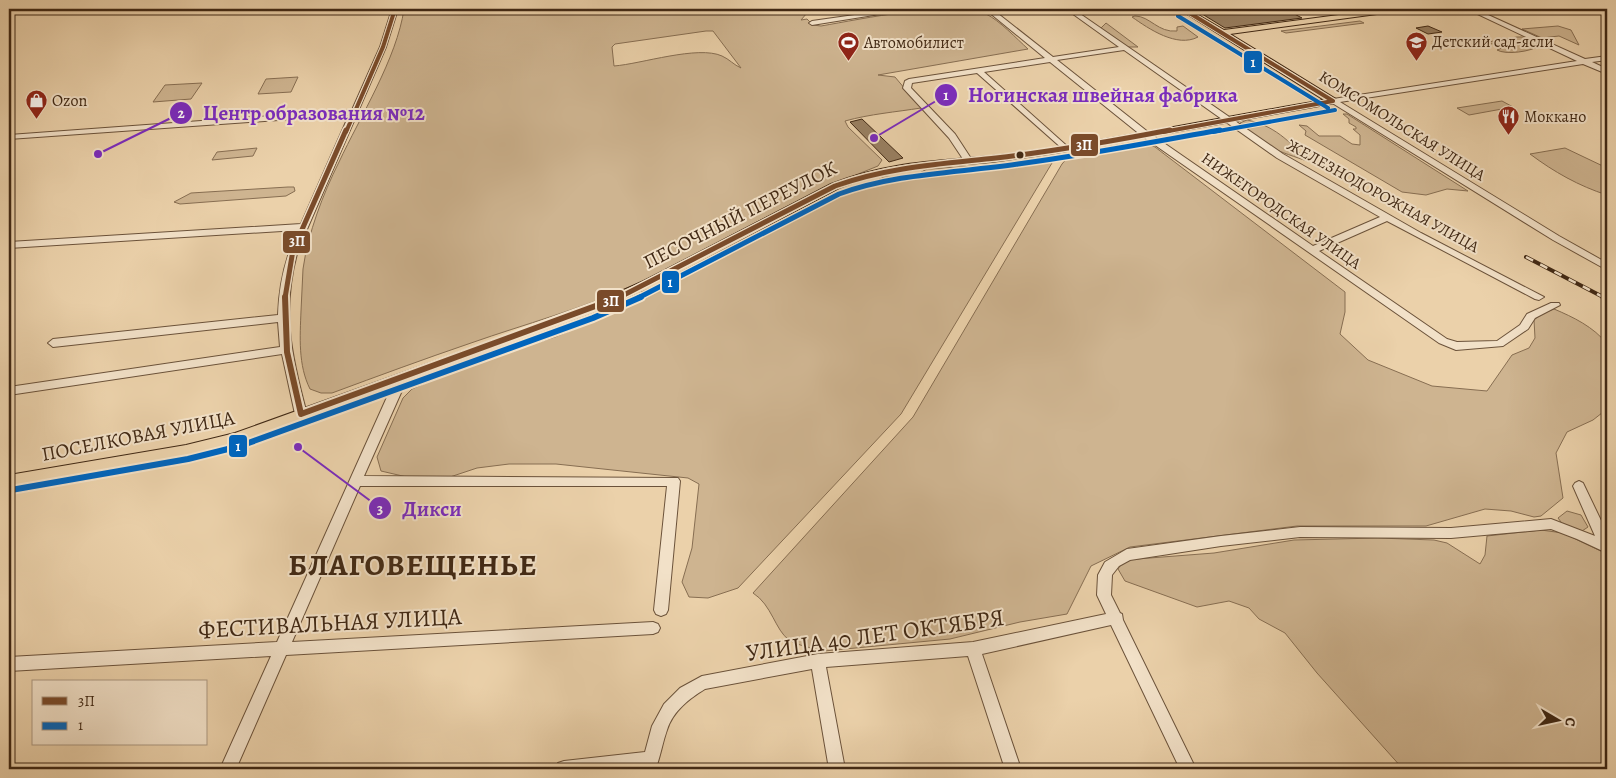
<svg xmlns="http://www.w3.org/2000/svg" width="1616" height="778" font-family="Alegreya,serif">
  <rect width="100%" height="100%" fill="#ebd1aa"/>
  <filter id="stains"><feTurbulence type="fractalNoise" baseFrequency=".004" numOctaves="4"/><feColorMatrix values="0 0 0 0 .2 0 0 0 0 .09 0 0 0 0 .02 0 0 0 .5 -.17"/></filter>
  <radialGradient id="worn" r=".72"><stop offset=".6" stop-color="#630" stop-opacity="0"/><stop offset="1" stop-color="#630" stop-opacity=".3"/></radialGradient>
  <!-- green -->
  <path fill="#ceb490" stroke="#876e52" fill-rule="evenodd" d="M404,9H804L807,13L801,20L807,19L813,25L821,26C862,19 950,0 986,14C999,20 1017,39 1028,49L878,75L895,77L921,108C896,112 870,114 845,121L848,127L882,160L878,166C793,198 716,246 634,285C582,309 525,324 471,343C424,359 378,376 332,393H321L310,389C298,365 300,337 301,311C302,297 302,283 303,269C308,233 323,194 339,162C360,117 397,58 404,9ZM706,31H713L741,68C734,65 729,59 722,56C698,45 641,64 614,66L612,47L615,44Z
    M1135,16C1150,16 1158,33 1177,31V27L1183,26L1198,37C1177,48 1149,29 1132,17Z
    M1360,21L1364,23L1286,33L1281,31Z
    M1106,23L1138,47H1126L1100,29Z
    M1558,26L1571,30L1579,45L1559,36L1542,38L1522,29Z
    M1517,37H1525L1540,45C1532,52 1505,55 1497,50L1514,43L1487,44L1488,42Z
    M298,77L291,92L258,94L266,79Z
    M202,83L191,99L153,102L165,85Z
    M1502,101L1513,107L1469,115L1457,108Z
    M1343,114H1347L1468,191L1447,189L1426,195L1402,192L1305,135L1306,131L1299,125L1307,126L1319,136H1340L1352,144L1360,145V135L1353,129H1356V127L1349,123V119Z
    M1247,120C1273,125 1290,141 1307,161C1284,153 1253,144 1240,123Z
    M1135,142L1146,143L1155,147L1345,292V312L1340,334L1368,360L1432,386L1487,391L1512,355L1529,348L1535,338L1534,320L1541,314L1554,309C1573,317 1594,327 1607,344V409L1593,420L1567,432L1556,453L1563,498L1541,516L1534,517L1511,511L1485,509L1426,526H1297L1130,547L1091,566L1067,614L1020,622L950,639L824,651C812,648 799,646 789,640C775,630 772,605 753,593L913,417L1062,164L1069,156L1077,152Z
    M257,148L253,156L212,160L217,152Z
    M1565,148L1607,168V195C1579,186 1554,172 1530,154Z
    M1050,156L1055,158L901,414L738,588L708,598L689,597L682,582L692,548L699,484L688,478L556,464H509L477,468L441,480L424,481L381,471L377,457L403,398L412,389L473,362L555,337L624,308L760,234L884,177H912L927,169L1006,164Z
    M288,187H294L295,191L286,196L180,204L174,202L191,193Z
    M1567,511L1581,515L1588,527L1582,531L1564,526L1558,518Z
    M1541,530L1563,533L1607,554V769H1403L1317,673L1285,633L1259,619L1249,608L1229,601L1197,607L1125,581L1118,569L1124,560L1214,553L1294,540L1378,538L1434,540L1447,543L1480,564L1485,555L1487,536Z"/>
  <!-- building -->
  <path fill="#998062" stroke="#402814" d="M1194,9H1285L1302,18L1225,28Z
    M1428,26L1442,32L1428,34L1416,28Z
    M862,119L903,158L889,162L850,122Z"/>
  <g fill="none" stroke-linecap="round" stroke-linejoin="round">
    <defs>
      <path id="minor" d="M392,9H398L386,47L298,250C281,310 291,355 307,414L305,417L301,418L295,414L282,354L9,395V387L280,347L278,322L53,347L48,343L53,339L278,315C279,284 285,258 298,230L9,248V242L301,224L349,115L9,139V135L352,110L380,47Z
        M897,9H911L812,25L809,23L812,21Z
        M985,9H992L1053,57L1119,47L1066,9H1073L1283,154L1421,233L1544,297L1539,300L1535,299L1387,221L1319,251L1447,339L1457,342L1497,341L1520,325L1527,314L1551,303H1559L1560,305L1535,318L1528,329L1503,346L1456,350L1439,343L1142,136L1050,62L984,72L1068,147V151H1065L977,73L912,83L911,88L955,134L972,160L968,162H965L949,138L903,88L905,81L909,79L1045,58ZM1124,50L1277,158L1380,217L1313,246L1148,132L1057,60Z
        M1467,9H1475L1585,59L1607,56V60L1592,62L1607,69V74L1583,64L1340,102L1559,236L1607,263V270L1553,240L1329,101L1333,99L1577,61Z
        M402,373L408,377L364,476L678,478L680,481L668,610L666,614L661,616L656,614L654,610L667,486H360L292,642L653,622L658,624L660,628L658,632L653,634L286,655L236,769H220L271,656L9,671V657L277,642L396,377Z
        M1579,481L1583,483L1607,533V553L1577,539L1551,529L1451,538L1300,537L1221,546L1130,560L1119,566L1112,575L1111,595L1120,613L1122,614L1123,620L1196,769H1180L1111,625L982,654L1021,769H1005L968,656L826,667L845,769H829L812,669L705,689C689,699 673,711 667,730C663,741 661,753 657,765C637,773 578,771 556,769L558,763L564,761L645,752L652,726L664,704L680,688L702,676L818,654L973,642L1106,614L1097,595L1098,575L1105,562L1127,549L1221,536L1300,527L1451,528L1551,519L1595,536L1573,486L1575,483Z"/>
      <path id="major" d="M1179,9H1188L1224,30L1384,9H1403L1399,11L1230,34L1336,99V103L1056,153L992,162L903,169L862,179L839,188L652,287L593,313L242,442L186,455L9,487V475L186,445L235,433L585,307L644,281L831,184C897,158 950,162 1018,153C1120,139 1222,117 1324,100Z
        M1594,9L1607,10V15L1595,11Z"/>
    </defs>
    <!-- minor casing -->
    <use href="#minor" stroke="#6b523a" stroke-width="2"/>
    <!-- major casing -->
    <use href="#major" stroke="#402814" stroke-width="2"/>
    <!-- minor -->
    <use href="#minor" fill="#f2e1c8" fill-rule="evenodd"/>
    <!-- major -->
    <use href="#major" fill="#ebd1aa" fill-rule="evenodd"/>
    <defs>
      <path id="rail-far1" d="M1526,257L1605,298"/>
      <path id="rail" d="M1603,297L1607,299"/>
    </defs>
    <!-- rail-far1 casing -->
    <use href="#rail-far1" stroke="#402814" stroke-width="4"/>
    <!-- rail casing -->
    <use href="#rail" stroke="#402814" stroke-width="5"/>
    <!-- rail-far1 -->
    <use href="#rail-far1" stroke="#f2e1c8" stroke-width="2.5" stroke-dasharray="8" stroke-linecap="butt"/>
    <!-- rail -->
    <use href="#rail" stroke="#f2e1c8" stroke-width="3" stroke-dasharray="9" stroke-linecap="butt"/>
    <defs>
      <path id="bus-1-far2" d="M1183,9L1333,101
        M346,132L383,47L395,9
        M1163,132L1333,101"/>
      <path id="bus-1-far1" d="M285,298L293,250L346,130
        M618,298L835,186C888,167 941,164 996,158C1055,151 1113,141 1170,130"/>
      <path id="bus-1" d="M285,297L287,352L301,414L620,297"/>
      <path id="bus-2-far2" d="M1178,16L1328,108
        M1213,132L1335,110"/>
      <path id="bus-2-far1" d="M638,298L839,194C897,173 957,173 1018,164C1086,155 1153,142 1220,130"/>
      <path id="bus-2" d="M11,490L188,459L240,446L593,318L641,297"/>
    </defs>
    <!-- bus-1-far2 casing -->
    <use href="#bus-1-far2" stroke="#f2e1c8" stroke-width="6"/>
    <!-- bus-1-far1 casing -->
    <use href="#bus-1-far1" stroke="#f2e1c8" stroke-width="8"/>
    <!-- bus-1 casing -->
    <use href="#bus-1" stroke="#f2e1c8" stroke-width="10"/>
    <!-- bus-2-far2 casing -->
    <use href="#bus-2-far2" stroke="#f2e1c8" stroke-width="6"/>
    <!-- bus-2-far1 casing -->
    <use href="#bus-2-far1" stroke="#f2e1c8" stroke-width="8"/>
    <!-- bus-2 casing -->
    <use href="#bus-2" stroke="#f2e1c8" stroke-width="10"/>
    <!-- bus-1-far2 -->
    <use href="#bus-1-far2" stroke="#7a4b2a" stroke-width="4"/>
    <!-- bus-1-far1 -->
    <use href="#bus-1-far1" stroke="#7a4b2a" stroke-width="5"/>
    <!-- bus-1 -->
    <use href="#bus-1" stroke="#7a4b2a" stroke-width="6"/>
    <!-- bus-2-far2 -->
    <use href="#bus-2-far2" stroke="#0065bd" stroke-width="4"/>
    <!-- bus-2-far1 -->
    <use href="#bus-2-far1" stroke="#0065bd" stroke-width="5"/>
    <!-- bus-2 -->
    <use href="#bus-2" stroke="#0065bd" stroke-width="6"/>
  </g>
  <!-- icons -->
  <defs>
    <symbol id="school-pin" viewBox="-11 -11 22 30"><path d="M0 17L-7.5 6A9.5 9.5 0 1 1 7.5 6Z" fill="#8f2418" stroke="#f2e1c8"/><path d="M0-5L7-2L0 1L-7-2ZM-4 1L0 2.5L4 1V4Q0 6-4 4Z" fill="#fff"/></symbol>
    <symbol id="stadium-pin" viewBox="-11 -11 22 30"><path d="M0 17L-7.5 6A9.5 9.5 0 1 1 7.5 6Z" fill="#8f2418" stroke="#f2e1c8"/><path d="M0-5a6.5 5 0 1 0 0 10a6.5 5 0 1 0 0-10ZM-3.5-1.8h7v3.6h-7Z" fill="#fff"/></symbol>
    <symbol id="shop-pin" viewBox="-11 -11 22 30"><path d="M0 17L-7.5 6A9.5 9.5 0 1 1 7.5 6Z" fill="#8f2418" stroke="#f2e1c8"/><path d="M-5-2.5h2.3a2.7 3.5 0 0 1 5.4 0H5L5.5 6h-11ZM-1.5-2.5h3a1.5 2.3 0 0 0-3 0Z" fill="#fff"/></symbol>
    <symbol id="restaurant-pin" viewBox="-11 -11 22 30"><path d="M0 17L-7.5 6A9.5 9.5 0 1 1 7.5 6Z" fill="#8f2418" stroke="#f2e1c8"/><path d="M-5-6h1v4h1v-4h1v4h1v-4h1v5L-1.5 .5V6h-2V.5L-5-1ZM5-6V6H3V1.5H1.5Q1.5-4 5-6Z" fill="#fff"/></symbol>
  </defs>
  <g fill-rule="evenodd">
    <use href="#school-pin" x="1404" y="30" width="25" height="34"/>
    <use href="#stadium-pin" x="836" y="30" width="25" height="34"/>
    <use href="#shop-pin" x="24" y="88" width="25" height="34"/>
    <use href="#restaurant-pin" x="1496" y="104" width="25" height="34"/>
  </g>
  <!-- markers -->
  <circle fill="#402814" stroke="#f2e1c8" stroke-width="2" cx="1020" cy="155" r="4.5"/>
  <g text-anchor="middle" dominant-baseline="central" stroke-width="4" stroke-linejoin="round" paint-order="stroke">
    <!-- far-poi labels -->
    <g font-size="16" fill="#402814" stroke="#f2e1c8" text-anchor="start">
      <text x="1432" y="42">Детский сад-ясли</text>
      <text x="864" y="43">Автомобилист</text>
      <text x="52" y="101">Ozon</text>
      <text x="1524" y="117">Моккано</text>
    </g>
    <!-- far-street labels -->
    <g font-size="16" fill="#402814" stroke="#f2e1c8">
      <text transform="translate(1402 126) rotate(32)">КОМСОМОЛЬСКАЯ УЛИЦА</text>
      <text transform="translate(1383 196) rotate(29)">ЖЕЛЕЗНОДОРОЖНАЯ УЛИЦА</text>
      <text transform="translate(1281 211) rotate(35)">НИЖЕГОРОДСКАЯ УЛИЦА</text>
    </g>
    <!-- street labels -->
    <g font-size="20" fill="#402814" stroke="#f2e1c8">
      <text transform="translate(740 215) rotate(-27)">ПЕСОЧНЫЙ ПЕРЕУЛОК</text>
      <text transform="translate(138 436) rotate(-11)">ПОСЕЛКОВАЯ УЛИЦА</text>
    </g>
    <!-- near-street labels -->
    <g font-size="24" fill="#402814" stroke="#f2e1c8">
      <text transform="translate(330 623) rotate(-3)">ФЕСТИВАЛЬНАЯ УЛИЦА</text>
      <text transform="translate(875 635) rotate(-8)">УЛИЦА 40 ЛЕТ ОКТЯБРЯ</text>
    </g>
    <!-- near-district labels -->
    <g font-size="30" font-weight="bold" letter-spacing="1" fill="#402814" stroke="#f2e1c8">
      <text x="413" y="565">БЛАГОВЕЩЕНЬЕ</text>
    </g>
  </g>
  <!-- callouts -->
  <path fill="none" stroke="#7b2cbf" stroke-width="2" d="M874 138L946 95M98 154L181 113M298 447L380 508"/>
  <g fill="#7b2cbf" stroke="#f2e1c8" stroke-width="2">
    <circle cx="874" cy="138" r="5"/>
    <circle cx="98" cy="154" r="5"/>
    <circle cx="298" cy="447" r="5"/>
    <circle cx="946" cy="95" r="12"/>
    <circle cx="181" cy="113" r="12"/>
    <circle cx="380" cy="508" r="12"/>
  </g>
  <g font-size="15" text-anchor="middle" font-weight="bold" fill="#fff">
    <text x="946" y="100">1</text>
    <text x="181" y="118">2</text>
    <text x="380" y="514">3</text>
  </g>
  <g font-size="21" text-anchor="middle" font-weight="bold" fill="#7b2cbf" stroke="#f2e1c8" stroke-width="4" stroke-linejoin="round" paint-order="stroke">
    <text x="1103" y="102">Ногинская швейная фабрика</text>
    <text x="314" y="120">Центр образования №12</text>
    <text x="432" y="516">Дикси</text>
  </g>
  <g stroke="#f2e1c8" stroke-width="2">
    <rect x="1243" y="50" width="20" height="24" rx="5" fill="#0065bd"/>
    <rect x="1070" y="133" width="29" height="24" rx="5" fill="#7a4b2a"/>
    <rect x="282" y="230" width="29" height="24" rx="5" fill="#7a4b2a"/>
    <rect x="661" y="270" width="19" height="24" rx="5" fill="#0065bd"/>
    <rect x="596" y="289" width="29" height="24" rx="5" fill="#7a4b2a"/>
    <rect x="228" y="434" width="20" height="24" rx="5" fill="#0065bd"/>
  </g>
  <g font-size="14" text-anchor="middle" font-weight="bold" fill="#fff">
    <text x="1253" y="67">1</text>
    <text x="1084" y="150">3П</text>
    <text x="297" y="246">3П</text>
    <text x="670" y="287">1</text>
    <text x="611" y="306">3П</text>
    <text x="238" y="451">1</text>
  </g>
  <!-- margin -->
  <rect width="1616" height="778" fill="none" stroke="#ebd1aa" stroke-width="30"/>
  <rect x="10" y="10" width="1596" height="758" fill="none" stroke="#402814" stroke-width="2.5"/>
  <rect x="15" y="15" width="1586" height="748" fill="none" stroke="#402814"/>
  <!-- legend -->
  <rect x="32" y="680" width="175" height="65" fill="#f2e1c8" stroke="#ab9780"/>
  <rect x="42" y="697" width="25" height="8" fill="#7a4b2a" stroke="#ab9780"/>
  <text x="78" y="706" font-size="15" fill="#402814">3П</text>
  <rect x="42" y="722" width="25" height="8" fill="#0065bd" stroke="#ab9780"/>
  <text x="78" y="730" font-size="15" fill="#402814">1</text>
  <!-- north arrow -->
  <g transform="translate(1558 720) rotate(99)" stroke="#f2e1c8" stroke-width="4" paint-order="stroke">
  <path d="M0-4L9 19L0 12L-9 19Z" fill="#402814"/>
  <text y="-8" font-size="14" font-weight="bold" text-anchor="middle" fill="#402814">С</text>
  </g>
  <rect width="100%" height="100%" filter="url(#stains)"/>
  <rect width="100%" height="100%" fill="url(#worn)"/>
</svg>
